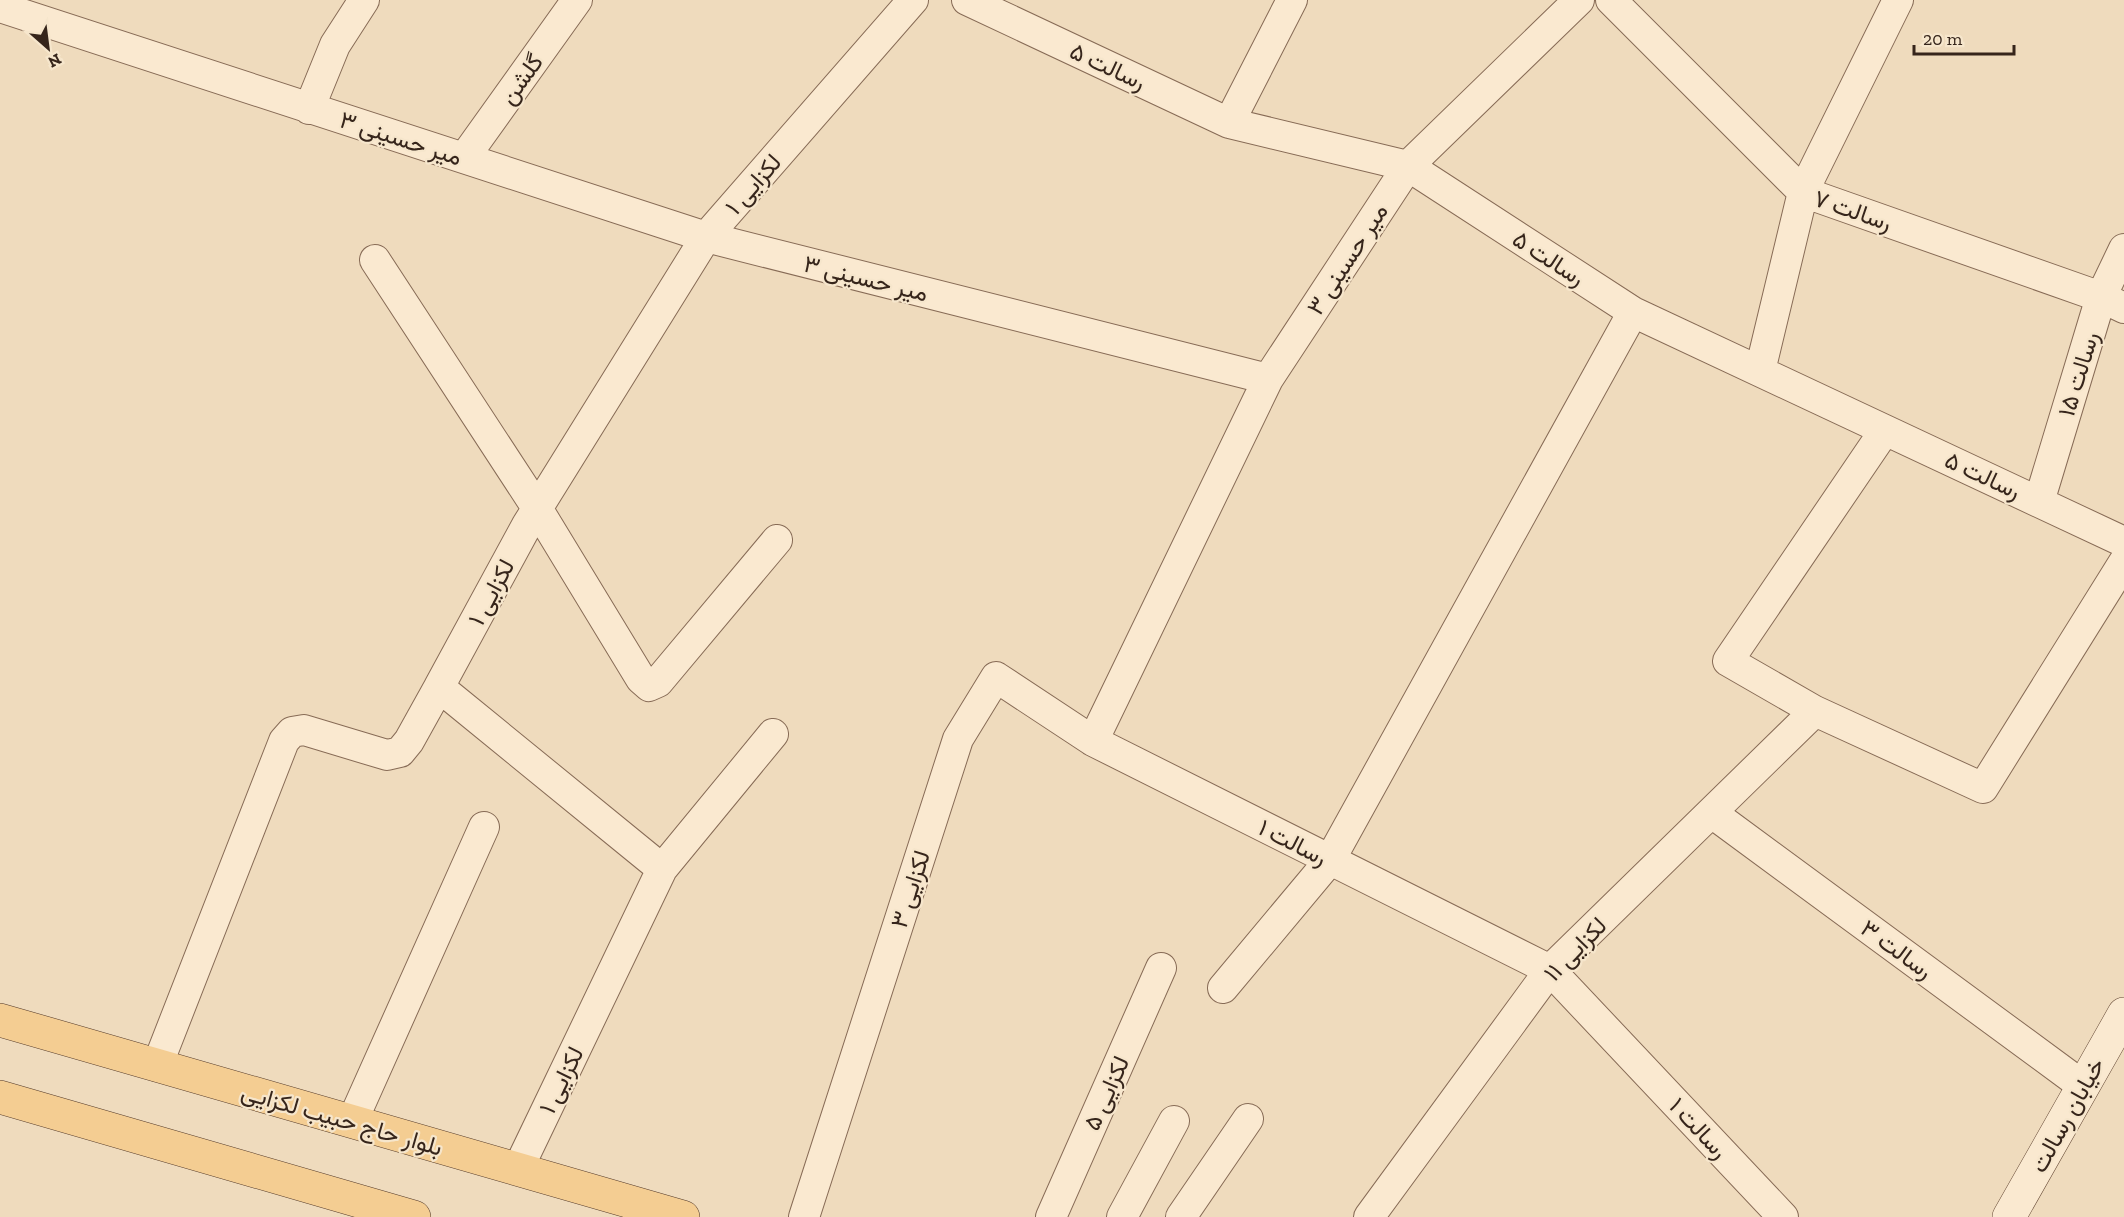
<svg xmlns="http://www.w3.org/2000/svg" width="2124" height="1217" font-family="'Zilla Slab',Vazirmatn,serif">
  <rect width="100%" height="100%" fill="#efdbbd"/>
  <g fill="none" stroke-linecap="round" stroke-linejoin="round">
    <defs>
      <path id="street" d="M967,0L1229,123L1408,166L1633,312L2124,542
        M1611,0L1803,192L2101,297L2124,308
        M0,7L706,237L1268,379L1408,166L1579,0
        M309,109L335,45L364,0
        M1229,123L1292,0
        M464,158L577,0
        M375,260L537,508L641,679L649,686L658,682L777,540
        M1760,371L1803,192L1898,0
        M1268,379L1093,741L1550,970L1783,1217
        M1885,430L1728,661L1815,711L1983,788L2124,562
        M2039,502L2101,297L2124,249
        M1712,813L2083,1086
        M662,869L773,734
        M1223,988L1330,860L1633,312
        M157,1066L284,741L292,732L304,730L387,755L400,752L409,741L439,687
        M352,1122L484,827
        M518,1169L662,869L439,687L527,525L706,237L913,0
        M804,1217L958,739L996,677L1093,741
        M1051,1217L1161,968
        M1122,1217L1174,1121
        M1181,1217L1248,1119
        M1369,1217L1550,970L1815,711"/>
      <path id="secondary" d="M2009,1217L2124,1014"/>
      <path id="primary" d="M0,1020L683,1217
        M0,1097L414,1217"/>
    </defs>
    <!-- street casing -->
    <use href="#street" stroke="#876b56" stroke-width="32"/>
    <!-- secondary casing -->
    <use href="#secondary" stroke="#684c39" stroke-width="34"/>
    <!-- primary casing -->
    <use href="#primary" stroke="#543a2a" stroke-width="34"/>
    <!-- street -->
    <use href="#street" stroke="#fae9d0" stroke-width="30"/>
    <!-- secondary -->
    <use href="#secondary" stroke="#fae9d0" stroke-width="33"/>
    <!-- primary -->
    <use href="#primary" stroke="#f4cd92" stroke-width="33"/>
  </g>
  <g text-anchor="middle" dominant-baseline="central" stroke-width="4.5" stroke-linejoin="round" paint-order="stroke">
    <!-- street labels -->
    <g font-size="24" fill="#36251b" stroke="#f6e6cc">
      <text transform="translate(1108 66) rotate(25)">رسالت ۵</text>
      <text transform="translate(521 79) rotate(-54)">گلشن</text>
      <text transform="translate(401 138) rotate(18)">میر حسینی ۳</text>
      <text transform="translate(753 184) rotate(-49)">لکزایی ۱</text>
      <text transform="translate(1853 210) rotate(19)">رسالت ۷</text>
      <text transform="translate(1549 258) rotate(33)">رسالت ۵</text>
      <text transform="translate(1347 259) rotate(-57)">میر حسینی ۳</text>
      <text transform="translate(866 278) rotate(14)">میر حسینی ۳</text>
      <text transform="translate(2078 374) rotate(-73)">رسالت ۱۵</text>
      <text transform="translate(1983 475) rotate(25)">رسالت ۵</text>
      <text transform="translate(491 592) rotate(-62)">لکزایی ۱</text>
      <text transform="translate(1293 842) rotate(27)">رسالت ۱</text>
      <text transform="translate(910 889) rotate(-72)">لکزایی ۳</text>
      <text transform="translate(1575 949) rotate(-46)">لکزایی ۱۱</text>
      <text transform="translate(1897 949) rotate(36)">رسالت ۳</text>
      <text transform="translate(561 1080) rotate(-64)">لکزایی ۱</text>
      <text transform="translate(1106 1093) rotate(-66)">لکزایی ۵</text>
      <text transform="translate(2067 1115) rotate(-61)">خیابان رسالت</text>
      <text transform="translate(342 1119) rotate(16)">بلوار حاج حبیب لکزايی</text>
      <text transform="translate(1699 1128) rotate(47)">رسالت ۱</text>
    </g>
  </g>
  <!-- north arrow -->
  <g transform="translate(48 48) rotate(152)" stroke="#f6e6cc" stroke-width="4.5" paint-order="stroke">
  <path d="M0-4.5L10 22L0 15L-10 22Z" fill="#36251b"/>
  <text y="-9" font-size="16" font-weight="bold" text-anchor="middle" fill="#36251b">N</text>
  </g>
  <!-- scale -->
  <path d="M1914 45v9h100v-9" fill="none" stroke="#36251b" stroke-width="3"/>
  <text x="1923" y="45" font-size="18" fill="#36251b" stroke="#f6e6cc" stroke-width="4.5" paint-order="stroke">20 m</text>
</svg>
